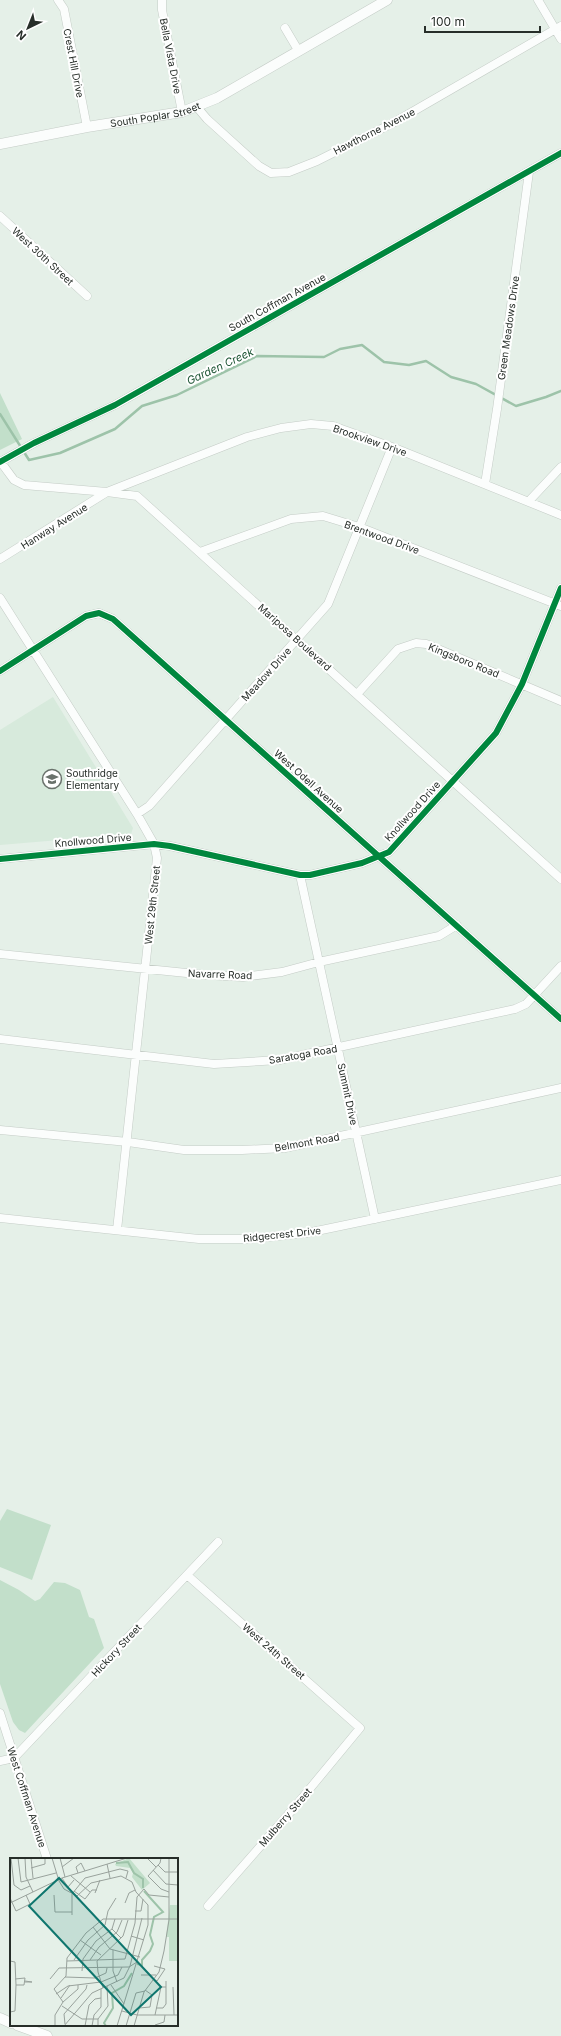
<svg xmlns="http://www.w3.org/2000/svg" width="561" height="2036" font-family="Inter,sans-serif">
  <rect width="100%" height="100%" fill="#e5f0e8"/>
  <!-- built -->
  <path fill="#d7eadc" d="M53,697L133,828L131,834L0,845V730Z"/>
  <!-- green -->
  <path fill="#c2dfca" d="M0,393L22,439L0,450Z
    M7,1509L51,1525L32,1580L0,1567V1521Z
    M0,1580L19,1590L35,1601L40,1599L54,1582L65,1583L80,1590L89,1617L94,1619L104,1648L25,1733L19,1730L13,1722L0,1684Z"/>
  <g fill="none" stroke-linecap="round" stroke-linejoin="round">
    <!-- stream -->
    <path stroke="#9dc3a9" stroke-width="2.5" d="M0,414L29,460L60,453L115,429L142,406L177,395L257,356L324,357L340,349L362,345L384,362L409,365L426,361L451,377L476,384L516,406L546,397L561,391"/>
    <defs>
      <path id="minor" d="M58,0L64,9L87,127
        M162,0V10L182,112
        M538,0L561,39
        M285,28L298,50
        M196,106L207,119L259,166L271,173L289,172L317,161L393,123L561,26
        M0,216L87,296
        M0,461L14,480L24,485L107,492L137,496L561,879
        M0,462L34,443L115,405L561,153
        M485,484L497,409L529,172
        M529,501L561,467
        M200,552L291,519L323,516L359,527L561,606
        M0,559L107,492L247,437L281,428L311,424L333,426L392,447L561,515
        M0,598L137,814L154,844L157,858L117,1230
        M0,671L86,616L99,613L113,619L561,1019
        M358,693L398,649L416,643L426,644L561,701
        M137,814L149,806L328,604L392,447
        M0,859L154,844L170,846L300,875H310L362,863L389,852L496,733L522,684L561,588
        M300,875L375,1219
        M0,954L206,975L243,977L282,972L319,962L439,936L457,925
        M0,1039L214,1064L279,1060L515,1009L526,1004L561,966
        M0,1130L128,1142L184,1150H242L285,1148L561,1088
        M0,1218L199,1239H248L307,1233L561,1180
        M187,1575L360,1728L293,1809L208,1906
        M0,1713L47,1859
        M0,1761L14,1758L218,1542"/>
      <g id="major">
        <path id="s1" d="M0,144L87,127L182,112L217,98L387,0"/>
        <path d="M0,2018L11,2023"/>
        <path d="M17,2025L47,2036"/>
      </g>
    </defs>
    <!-- minor casing -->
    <use href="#minor" stroke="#c4ccc6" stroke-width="9"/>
    <!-- major casing -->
    <use href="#major" stroke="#c4ccc6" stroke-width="11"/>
    <!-- minor -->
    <use href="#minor" stroke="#fbfdfc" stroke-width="8"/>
    <!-- major -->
    <use href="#major" stroke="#fbfdfc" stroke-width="10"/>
    <defs>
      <path id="cycleway" d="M0,462L34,443L115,405L561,153
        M0,671L86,616L99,613L113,619L561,1019
        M0,859L154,844L170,846L300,875H310L362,863L389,852L496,733L522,684L561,588"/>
    </defs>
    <!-- cycleway casing -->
    <use href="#cycleway" stroke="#fff" stroke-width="8"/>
    <!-- cycleway -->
    <use href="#cycleway" stroke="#00873e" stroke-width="6"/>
  </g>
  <!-- icons -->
  <defs>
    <symbol id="school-ring" viewBox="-11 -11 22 22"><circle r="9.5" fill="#fff" stroke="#6a726c" stroke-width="1.5"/><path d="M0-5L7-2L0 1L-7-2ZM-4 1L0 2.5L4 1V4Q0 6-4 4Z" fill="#6a726c"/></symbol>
  </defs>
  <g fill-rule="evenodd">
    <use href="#school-ring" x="41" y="768" width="22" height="22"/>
  </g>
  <g text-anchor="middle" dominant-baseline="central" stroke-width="4" stroke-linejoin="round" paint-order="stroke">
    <!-- street labels -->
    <g font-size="10" fill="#272e29" stroke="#fff">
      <text transform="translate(171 56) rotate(79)">Bella Vista Drive</text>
      <text transform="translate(74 63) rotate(79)">Crest Hill Drive</text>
      <text stroke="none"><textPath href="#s1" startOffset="158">South Poplar Street</textPath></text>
      <text transform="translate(374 131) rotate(-27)">Hawthorne Avenue</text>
      <text transform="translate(43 256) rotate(43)">West 30th Street</text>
      <text transform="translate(277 302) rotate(-29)">South Coffman Avenue</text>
      <text transform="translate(508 328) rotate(-82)">Green Meadows Drive</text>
      <text transform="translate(370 440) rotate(19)">Brookview Drive</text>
      <text transform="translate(54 526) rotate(-32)">Hanway Avenue</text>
      <text transform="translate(382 537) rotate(20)">Brentwood Drive</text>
      <text transform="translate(295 637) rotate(42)">Mariposa Boulevard</text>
      <text transform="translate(464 660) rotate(22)">Kingsboro Road</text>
      <text transform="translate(266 674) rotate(-48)">Meadow Drive</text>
      <text transform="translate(309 781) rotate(42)">West Odell Avenue</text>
      <text transform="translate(412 811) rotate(-48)">Knollwood Drive</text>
      <text transform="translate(93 840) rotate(-5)">Knollwood Drive</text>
      <text transform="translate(152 905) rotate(-84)">West 29th Street</text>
      <text transform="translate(220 974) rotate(2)">Navarre Road</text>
      <text transform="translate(303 1054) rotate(-10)">Saratoga Road</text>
      <text transform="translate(348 1094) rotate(78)">Summit Drive</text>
      <text transform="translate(307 1142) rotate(-10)">Belmont Road</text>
      <text transform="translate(282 1234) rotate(-6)">Ridgecrest Drive</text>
      <text transform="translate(116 1650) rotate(-47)">Hickory Street</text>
      <text transform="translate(274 1651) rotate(41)">West 24th Street</text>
      <text transform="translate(27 1797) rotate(72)">West Coffman Avenue</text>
      <text transform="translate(285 1817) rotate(-49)">Mulberry Street</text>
    </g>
    <!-- poi labels -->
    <g font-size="10" fill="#272e29" stroke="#fff" text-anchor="start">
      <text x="66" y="773">Southridge<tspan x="66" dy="12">Elementary</tspan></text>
    </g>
    <!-- water labels -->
    <g font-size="11" font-style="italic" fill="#195231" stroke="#fff">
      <text transform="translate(220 366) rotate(-25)">Garden Creek</text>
    </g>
  </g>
  <!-- overview -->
  <g transform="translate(10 1858)">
    <rect width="168" height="168" fill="#e5f0e8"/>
    <path d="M119,0L140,25L132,32L122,19L123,15L120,10L106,8L105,6ZM160,47H168V103H159V79H156Z" fill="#c2dfca"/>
    <path fill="none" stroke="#9dc3a9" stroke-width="2" d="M106,5L118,4L124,15L133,21V30M127,106L132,107V102L140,93L143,86L140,77L144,59L153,54L134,33M96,168L94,165L103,150L102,135L114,128L122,115"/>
    <path fill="none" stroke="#99a29c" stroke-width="1" d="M1,0L4,27L11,32L20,28M8,0L11,24L46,15M15,0L16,19L23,34M21,0L23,20M42,0L49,23L54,31L67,38L81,25L111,18L122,24L126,34L138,47V67L107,168M50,0L55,19M137,0L146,9M151,0L150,5L138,18L151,31L159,34M168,0V33M97,6L100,20M148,7L155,14H168M52,9L64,0M21,10L35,6V0M143,12L156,26L168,27M68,15L66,9L71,5L75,13M61,18L80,34M52,20L58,29L64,22M64,33L75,41L82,32H87M85,35L90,22M44,37L45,54H62M0,40L6,53L20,46L16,37M0,45L52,20L117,0M115,45L119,35L125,32M125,53H131L133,41M62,57V36L75,20L110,11L118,13L116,20M83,69L100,91L130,99M102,71L111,80M121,78L134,82M70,82L91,97M103,92V113L107,124M64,102L78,82L95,67L98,53L106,40M80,102L89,89L107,74L112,62M0,103L5,104L6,127L5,153L0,154M57,103L115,101L125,65L127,39L134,31L139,37L159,39M72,113L73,101L86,83L102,71L105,61M131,117H146M55,119L85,120L96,115L97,110M5,121L15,120L14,127H6M40,121L49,110L119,109L127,104M143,121L147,123L155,111L144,108M15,124H22L15,123M101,127L114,146M163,129L164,157M93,130L88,114L87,103L113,78L118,62M46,136L58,128L91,124L108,117L112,109M51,140L60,127M53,144L44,131L56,118L57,100L76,75L93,61H168M53,144L68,131V127M52,148L72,161H88M129,150L140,149L142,137L135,132M146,150H153L156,146V123M112,153L127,157H168M145,157L151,129H156M55,166L54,156L76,131L77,127M145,167L154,164L155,157M45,168V157L53,144M54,168L82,135L114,120L120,108L132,60M75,168L79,147L85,141L91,140M82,168L84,157L91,149V131M88,168V161L98,148L97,128M116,168L126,135L135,133M124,168L134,134L149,114L154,93L159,62V0"/>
    <path fill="#0f766e" fill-opacity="0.15" stroke="#0f766e" stroke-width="2" d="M49,20L151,129L121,157L19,48Z"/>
    <rect width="168" height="168" fill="none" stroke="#272e29" stroke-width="2"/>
  </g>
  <!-- north arrow -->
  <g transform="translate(28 28) rotate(223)" stroke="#ffffff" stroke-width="3" paint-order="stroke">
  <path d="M0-3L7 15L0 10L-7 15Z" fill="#272e29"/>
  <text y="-6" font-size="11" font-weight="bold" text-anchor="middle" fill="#272e29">N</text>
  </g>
  <!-- scale -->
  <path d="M425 26v6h115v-6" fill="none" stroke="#272e29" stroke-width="2"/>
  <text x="431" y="26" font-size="12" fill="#272e29" stroke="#ffffff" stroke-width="3" paint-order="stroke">100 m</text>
</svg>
